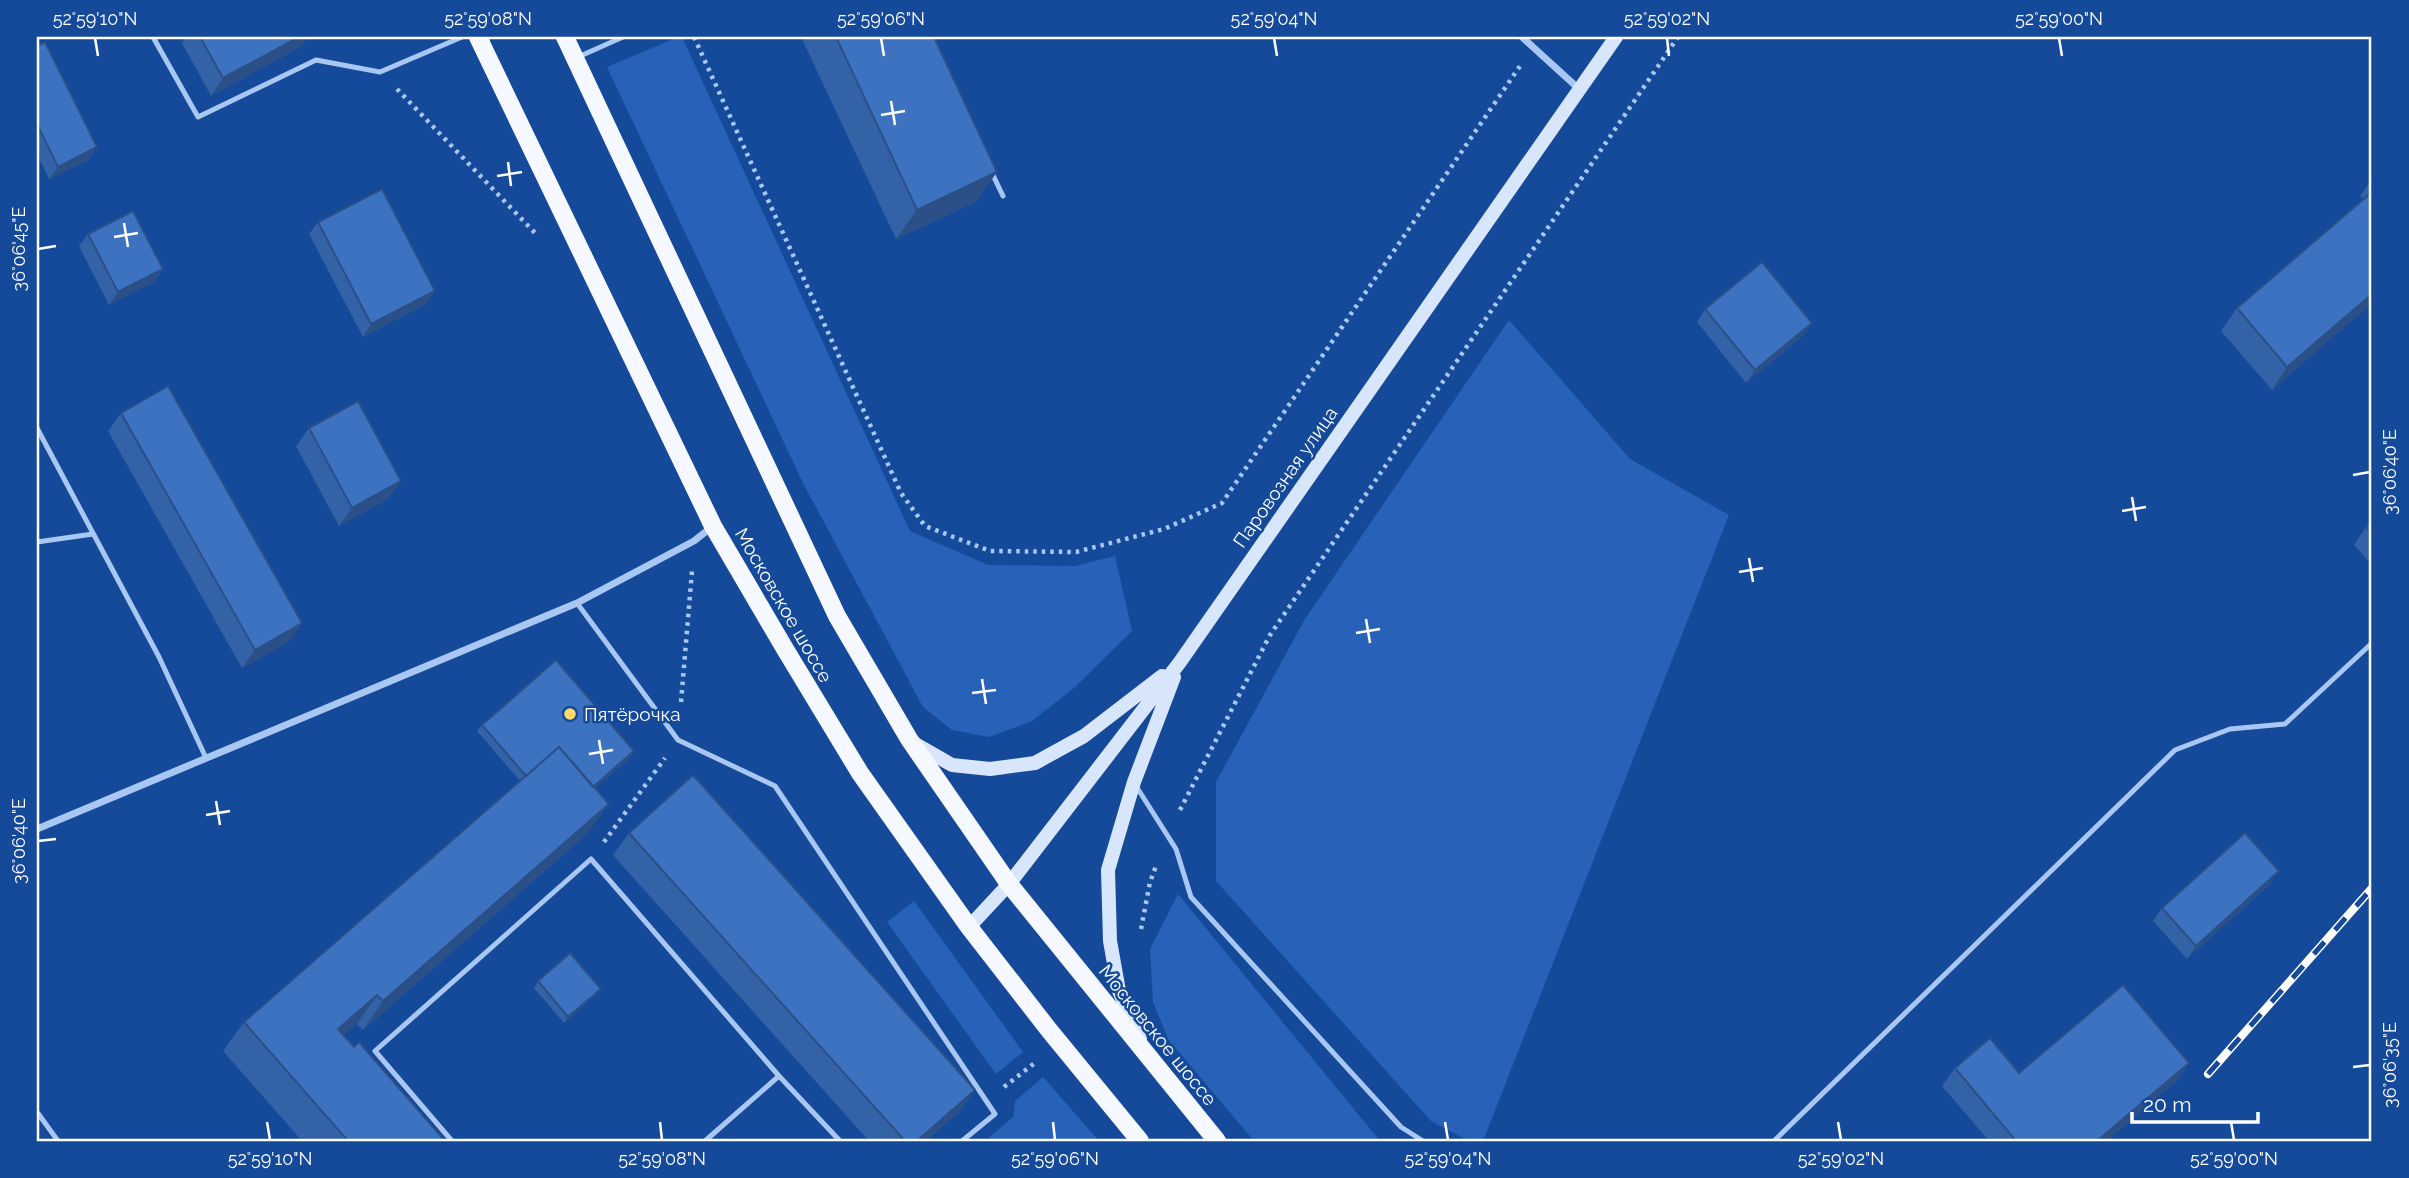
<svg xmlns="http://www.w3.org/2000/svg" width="2409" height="1178" font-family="Raleway,sans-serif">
  <rect width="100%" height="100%" fill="#15499a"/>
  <!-- green -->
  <path fill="#2862b8" d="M678,37H682L910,531L988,565L1075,566L1115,556L1132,631L1074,688L1032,721L989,737L952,730L923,707L803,483L607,67Z
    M1509,320L1630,459L1729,515L1483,1141H1469L1431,1121L1216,881V782L1305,619Z
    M1178,894L1380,1141H1254L1168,1039L1153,1002L1150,949Z
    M914,901L1023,1052L996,1074L887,922Z
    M1043,1077L1099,1141H985L1014,1116L1015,1101Z"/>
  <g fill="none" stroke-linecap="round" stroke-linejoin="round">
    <!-- path -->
    <path stroke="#a9c7f3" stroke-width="4.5" stroke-dasharray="3.5 5" stroke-linecap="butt" d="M694,37L901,493L925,526L990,551L1076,552L1164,529L1222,503L1520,66
      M397,89L536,234
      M681,702L692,571
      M1180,810L1270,635L1678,37
      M604,842L665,758
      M1141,929L1150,882L1156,866
      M1004,1087L1036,1062"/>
    <!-- service -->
    <path stroke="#a9c7f3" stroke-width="5" d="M153,37L198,117L316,60L380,72L462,37
      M578,57L623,37
      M992,173L1003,196
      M37,428L159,657L206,758
      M37,542L93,534
      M577,603L678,740L775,786L995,1114L962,1141
      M1136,786L1176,849L1191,897L1401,1127L1423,1141
      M779,1076L840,1141
      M37,1112L58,1141
      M452,1141L375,1051L591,859L779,1076L705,1141
      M1774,1141L2175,750L2230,729L2285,724L2372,643"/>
    <!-- minor -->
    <path stroke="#a9c7f3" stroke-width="7" d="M1522,37L1579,89
      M37,829L577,603L694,541L713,526"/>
    <!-- secondary -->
    <path stroke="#d8e6fc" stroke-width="14" d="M912,742L952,765L990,769L1035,763L1084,736L1162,676
      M969,927L1009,884L1180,662L1616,37
      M1140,1039L1119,991L1110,941L1108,870L1134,782L1174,677"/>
    <!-- primary -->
    <path stroke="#f5f8ff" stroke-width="18" d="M478,37L713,526L785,649L860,773L969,927L1049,1030L1140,1141
      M565,37L837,616L909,739L1009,884L1217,1141"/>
    <defs>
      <path id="rail" d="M2208,1074L2372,888"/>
    </defs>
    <!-- rail casing -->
    <use href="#rail" stroke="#fff" stroke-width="8"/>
    <!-- rail -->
    <use href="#rail" stroke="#15499a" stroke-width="5" stroke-dasharray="16" stroke-linecap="butt"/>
  </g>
  <!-- wall -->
  <path fill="#3462a6" d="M186,37H308L302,46L211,96L182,43Z
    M801,37H934L977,201L896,239Z
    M37,46L97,147L88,160L49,179L37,154Z
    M2372,179V303L2272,390L2221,331L2237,308L2364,200L2360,196Z
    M318,222L426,304L363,337L309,234Z
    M88,234L163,269L154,282L109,305L79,246Z
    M1705,309L1812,323L1803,336L1746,383L1697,322Z
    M121,413L290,641L242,668L108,431Z
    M309,428L401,481L388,499L339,526L296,446Z
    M2372,521V565L2354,545L2366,527Z
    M482,725L634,751L630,758L595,788L588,833L363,1030L357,1024L344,1035L445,1141H302L223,1051L244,1022L520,781L477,731Z
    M629,833L975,1090L959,1112L926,1141H869L613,855Z
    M2271,883L2187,959L2153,921L2162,908Z
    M538,981L601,989L596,995L564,1023L534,988Z
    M2189,1063L2177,1081L2106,1141H1989L1942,1086L1955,1068L2019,1073Z"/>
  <!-- shaded-wall -->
  <path fill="#2b5087" d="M299,37H308L302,46L211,96L223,78Z
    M97,147L88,160L49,179L58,167Z
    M997,172L977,201L896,239L917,210Z
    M163,269L154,282L109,305L118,292Z
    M435,291L426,304L363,337L371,324Z
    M2372,294V303L2272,390L2287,367Z
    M1812,323L1803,336L1746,383L1755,370Z
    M401,481L388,499L339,526L352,508Z
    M302,623L290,641L242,668L255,650Z
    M634,751L630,758L568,811L573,804Z
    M609,804L588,833L363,1030L383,1001Z
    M2279,871L2271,883L2187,959L2196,946Z
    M601,989L596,995L564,1023L568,1017Z
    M377,995L357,1024L318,1058L338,1029Z
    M2189,1063L2177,1081L2106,1141H2097Z
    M975,1090L959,1112L926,1141H917Z"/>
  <!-- building -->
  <path fill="#3d72c1" stroke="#2b5087" stroke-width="2" d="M200,37H299L223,78Z
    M836,37H934L997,172L917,210Z
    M45,42L97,147L58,167L37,124V46Z
    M382,189L435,291L371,324L318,222Z
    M2372,192V294L2287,367L2237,308Z
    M133,211L163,269L118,292L88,234Z
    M1762,262L1812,323L1755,370L1705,309Z
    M168,386L302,623L255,650L121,413Z
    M358,401L401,481L352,508L309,428Z
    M2372,521V534L2366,527Z
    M556,660L634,751L593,787L559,747L526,776L482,725Z
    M559,747L609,804L383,1001L377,995L338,1029L354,1047L359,1042L445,1141H348L244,1022Z
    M693,775L975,1090L917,1141H905L629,833Z
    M2245,833L2279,871L2196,946L2162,908Z
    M570,953L601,989L568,1017L538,981Z
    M2123,985L2189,1063L2097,1141H2016L1955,1068L1990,1038L2019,1073Z"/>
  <!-- ticks -->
  <path fill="none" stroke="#fff" stroke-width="2.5" d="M95,38L98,56M488,38L491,56M881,38L884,56M1274,38L1277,56M1667,38L1669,56M2059,38L2062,56M891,101L895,125M881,115L905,111M508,162L511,186M497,176L522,172M124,223L128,247M114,237L138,233M38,249L56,246M2353,475L2370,472M2132,497L2136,521M2122,511L2146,507M1749,558L1753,582M1739,572L1763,568M1366,619L1370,643M1356,633L1380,629M982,679L986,704M972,693L996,690M599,740L603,764M589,754L613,750M216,801L220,825M206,815L230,811M38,841L56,839M2353,1067L2370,1065M267,1122L270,1140M660,1122L662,1140M1053,1122L1055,1140M1445,1122L1448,1140M1838,1122L1841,1140M2231,1122L2234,1140"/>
  <!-- markers -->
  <circle fill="#ffda6b" stroke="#15499a" stroke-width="2.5" cx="570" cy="714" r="7"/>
  <g text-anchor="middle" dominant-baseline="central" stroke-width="5" stroke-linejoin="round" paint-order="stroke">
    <!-- street labels -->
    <g font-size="19" fill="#fff" stroke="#15499a">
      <text transform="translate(1285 477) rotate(-55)">Паровозная улица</text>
      <text transform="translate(784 605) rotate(60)">Московское шоссе</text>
      <text transform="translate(1158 1035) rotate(51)">Московское шоссе</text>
    </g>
    <!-- poi labels -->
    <g font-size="19" fill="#fff" stroke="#15499a" text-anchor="start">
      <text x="584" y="714">Пятёрочка</text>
    </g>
  </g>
  <!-- border -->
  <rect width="2409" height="1178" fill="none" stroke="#15499a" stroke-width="77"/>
  <!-- scale -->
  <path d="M2132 1112v10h126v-10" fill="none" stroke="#ffffff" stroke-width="3.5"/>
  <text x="2143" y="1112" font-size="21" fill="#ffffff" stroke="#15499a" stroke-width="5" paint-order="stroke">20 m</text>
  <rect x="38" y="38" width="2332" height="1102" fill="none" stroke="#fff" stroke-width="2.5"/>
  <g font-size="18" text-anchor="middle" fill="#fff">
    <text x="95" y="25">52°59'10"N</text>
    <text x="488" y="25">52°59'08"N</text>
    <text x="881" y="25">52°59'06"N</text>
    <text x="1274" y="25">52°59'04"N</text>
    <text x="1667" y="25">52°59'02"N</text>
    <text x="2059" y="25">52°59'00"N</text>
    <text transform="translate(19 249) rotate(-90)" y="6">36°06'45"E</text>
    <text transform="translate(2390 472) rotate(-90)" y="6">36°06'40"E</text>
    <text transform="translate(19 841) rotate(-90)" y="6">36°06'40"E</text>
    <text transform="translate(2390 1065) rotate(-90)" y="6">36°06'35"E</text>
    <text x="270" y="1165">52°59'10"N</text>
    <text x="662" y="1165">52°59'08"N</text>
    <text x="1055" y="1165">52°59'06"N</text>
    <text x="1448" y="1165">52°59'04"N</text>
    <text x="1841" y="1165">52°59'02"N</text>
    <text x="2234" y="1165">52°59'00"N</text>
  </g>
</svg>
